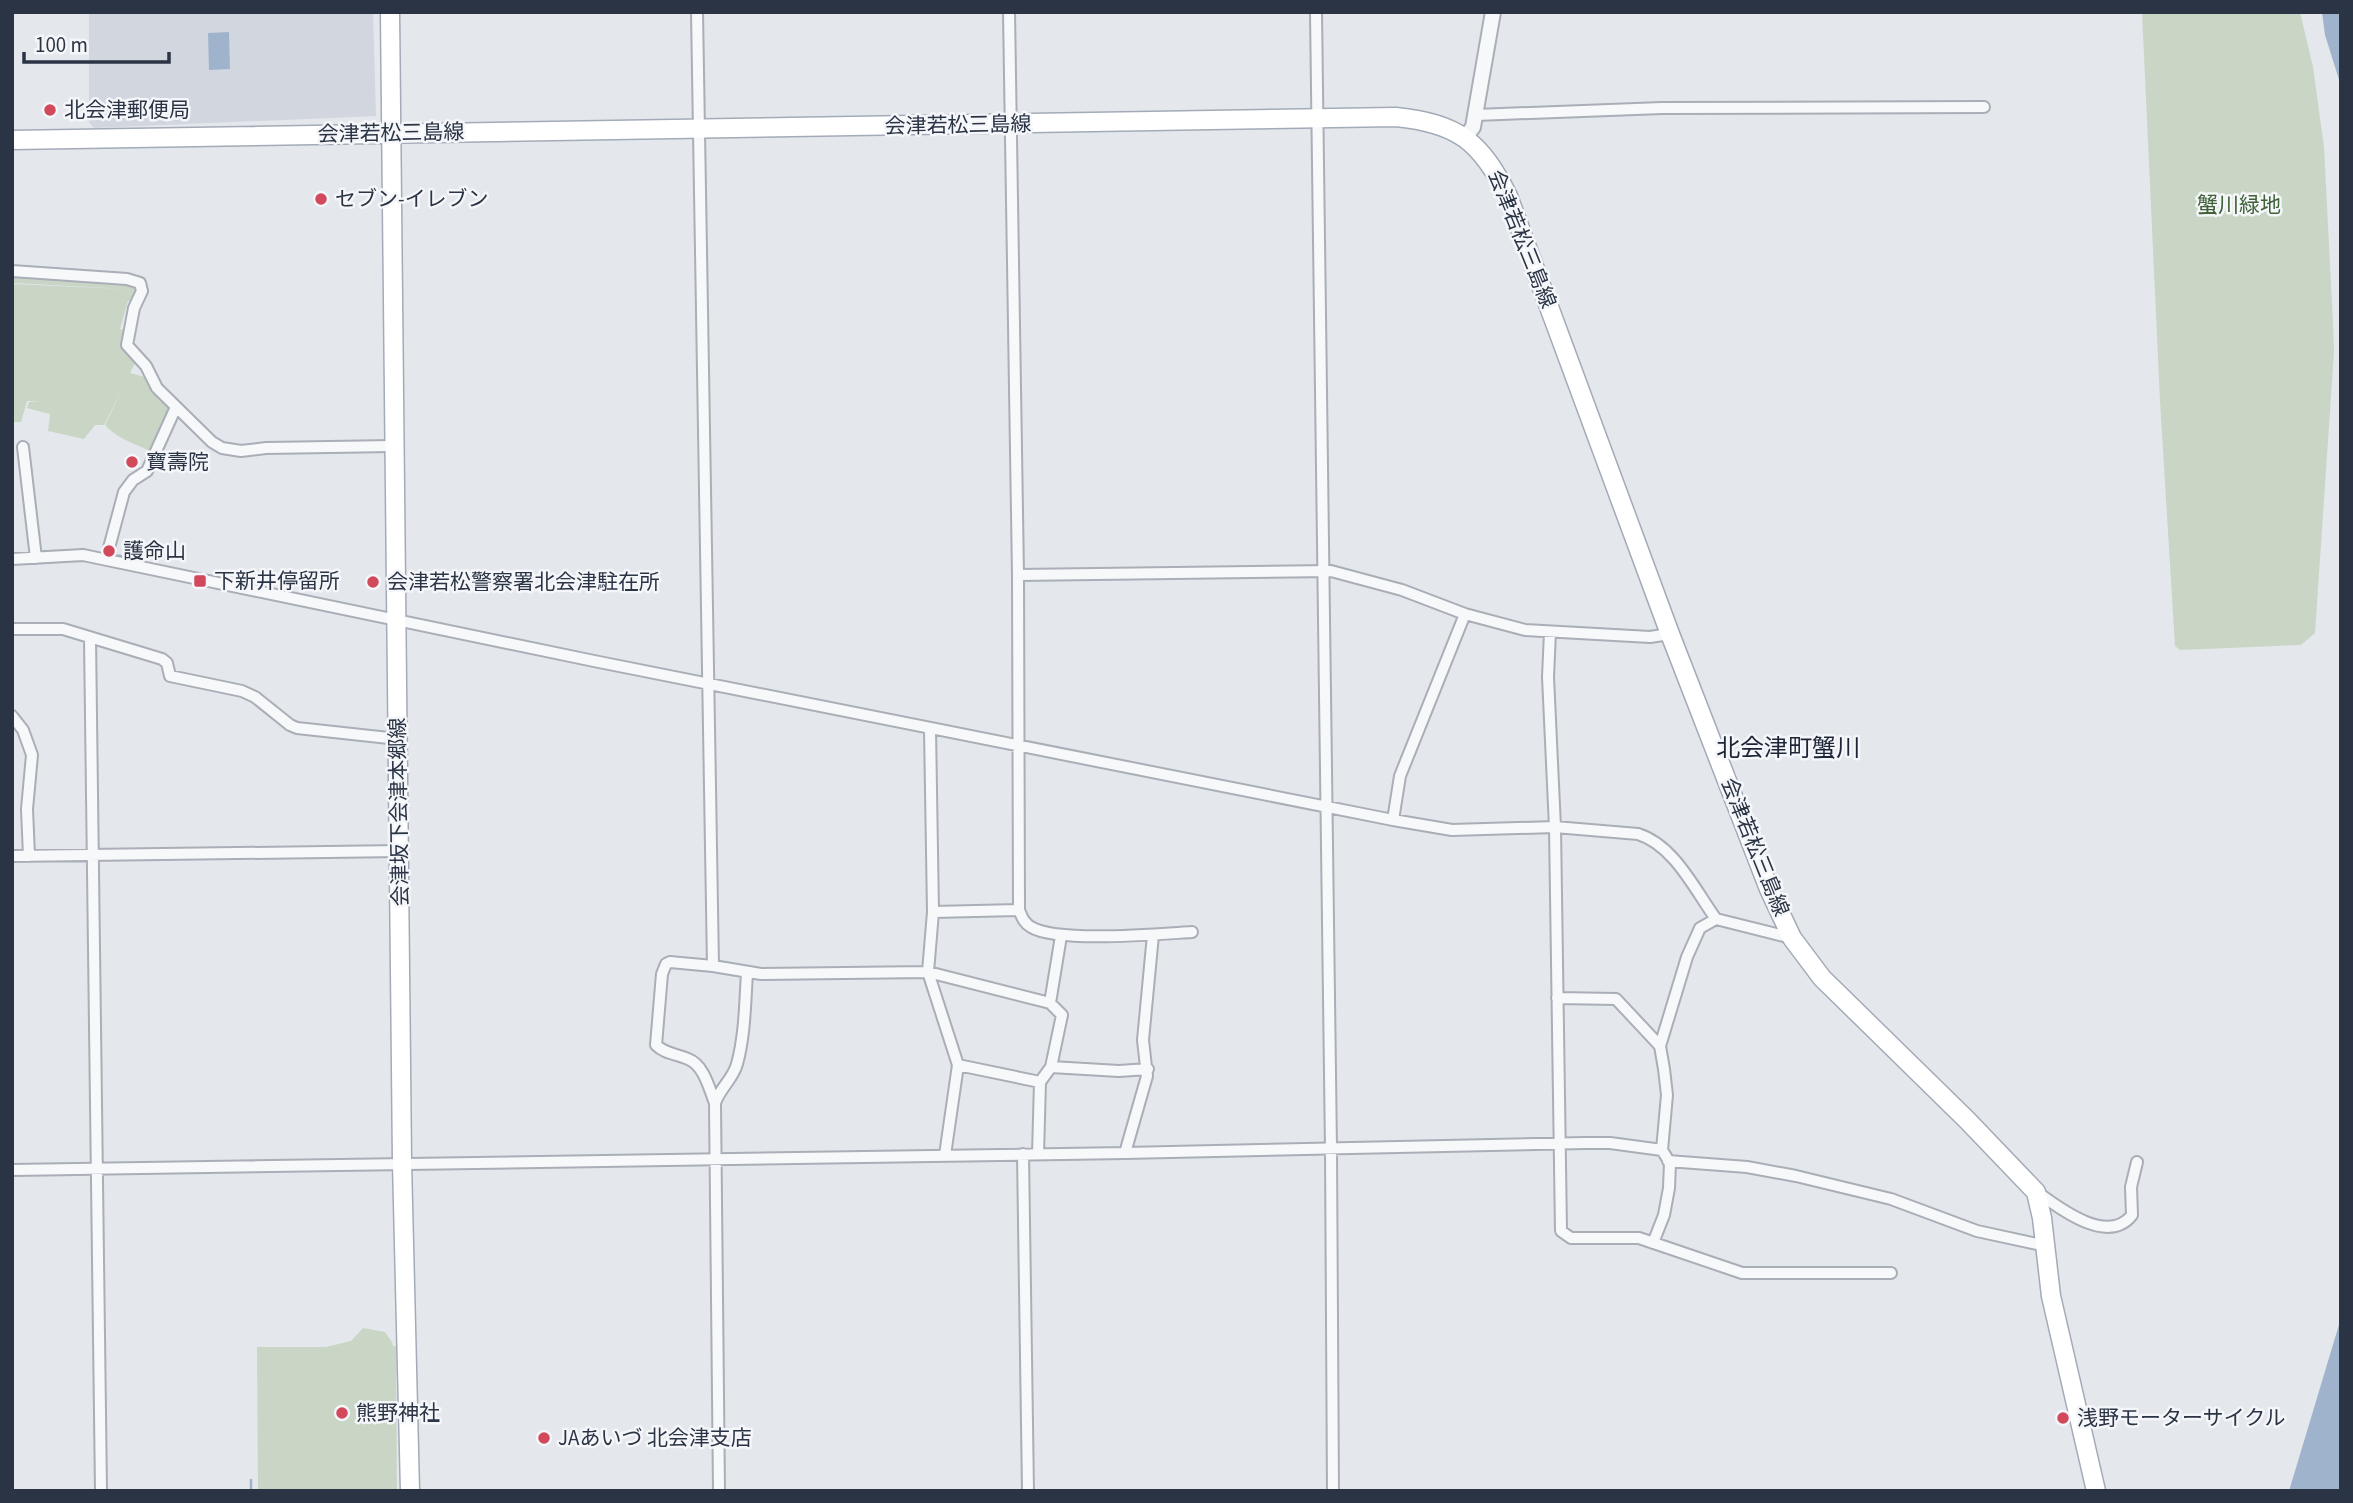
<svg xmlns="http://www.w3.org/2000/svg" width="2353" height="1503" font-family="'Source Sans 3','Noto Sans JP',sans-serif">
  <rect width="100%" height="100%" fill="#e4e7ec"/>
  <!-- built -->
  <path fill="#d2d6de" d="M89,12H373L376,116L94,128L89,122Z"/>
  <!-- green -->
  <path fill="#c9d6c5" d="M2142,12H2300L2313,67L2324,147L2333,323L2334,352L2315,633L2301,645L2180,650L2175,646L2160,401Z
    M12,277L127,281L139,284L135,302L128,301L120,329L129,331L137,359L130,373L145,377L152,393L169,408L150,451C134,443 117,439 105,425L125,384L104,425H95L84,439L48,431L50,414L27,408L29,402L41,401H27L21,422H12V284L126,289L12,283Z
    M363,1328L385,1332L392,1342L393,1346H396L397,1491H258L257,1347H326L351,1341Z"/>
  <!-- water -->
  <path fill="#9fb4cc" d="M2322,12H2341V86L2325,35Z
    M229,32L230,69L209,70L208,33Z
    M2341,1318V1487L2339,1491H2289Z"/>
  <g fill="none" stroke-linecap="round" stroke-linejoin="round">
    <!-- stream -->
    <path stroke="#9fb4cc" stroke-width="2.5" d="M82,549L94,552
      M59,551H66
      M39,552L54,551
      M112,555L121,556
      M124,557L142,560
      M251,1480V1491"/>
    <defs>
      <path id="minor" d="M697,12L713,966
        M1009,12L1018,575L1019,910C1022,917 1024,923 1031,927C1057,943 1158,934 1192,932
        M1316,12L1331,1149L1333,1491
        M1476,115L1662,108L1984,107
        M12,271L127,279L140,283L142,291L134,308L127,345L146,366L157,388L212,442L222,448L241,451L266,448L393,446
        M23,447L36,558
        M12,559L83,555L594,661L1393,820L1452,830L1555,827L1638,834C1674,845 1695,890 1716,919
        M106,559L124,492L133,480L147,471L176,407
        M1018,575L1331,571L1402,590L1465,614L1525,630L1650,637L1670,634
        M12,629H63L162,659L167,663L170,676L242,691L255,697L290,725L297,728L398,739
        M1550,632L1548,677L1555,827L1561,1231L1571,1238H1639L1742,1273H1891
        M90,638L101,1491
        M12,716L23,730L32,755L27,809L29,856
        M930,729L933,912L928,972L958,1065L945,1155
        M1393,820L1400,776L1465,614
        M12,856L400,851
        M933,912L1019,910
        M1557,998L1616,999L1660,1046L1664,1069L1667,1095L1662,1150L1670,1163L1669,1188L1664,1215L1653,1243
        M1050,1003L1061,936
        M1660,1046L1687,957L1700,928L1716,919L1792,938
        M1051,1067L1119,1071L1148,1069
        M715,1103C709,1088 704,1065 688,1059C677,1054 665,1054 656,1045L662,974L666,964L670,962L713,966L761,974L928,972L1050,1003L1062,1015L1051,1067L1040,1082L958,1065
        M1125,1153L1147,1076L1143,1040L1153,935
        M1023,1154L1028,1491
        M1038,1154L1040,1082
        M1668,1161L1747,1167L1796,1176L1891,1199L1977,1231L2046,1246
        M12,1170L1125,1153L1585,1143H1610L1662,1150
        M2037,1192C2059,1208 2108,1246 2132,1215L2131,1187L2137,1162
        M719,1491L715,1103C720,1088 733,1079 737,1064C745,1035 745,1003 747,973"/>
      <path id="tertiary" d="M1465,138L1473,127L1493,12"/>
      <path id="primary" d="M390,12L402,1162L410,1491
        M12,140L1396,117C1458,123 1481,142 1508,196L1670,634L1769,889L1792,938L1822,978L1967,1120L2036,1192L2042,1218L2051,1296L2096,1491"/>
    </defs>
    <!-- minor casing -->
    <use href="#minor" stroke="#a9aeb7" stroke-width="14"/>
    <!-- tertiary casing -->
    <use href="#tertiary" stroke="#a9aeb7" stroke-width="18"/>
    <!-- primary casing -->
    <use href="#primary" stroke="#a3abb8" stroke-width="21"/>
    <!-- minor -->
    <use href="#minor" stroke="#f7f8fa" stroke-width="10"/>
    <!-- tertiary -->
    <use href="#tertiary" stroke="#f7f8fa" stroke-width="14"/>
    <!-- primary -->
    <use href="#primary" stroke="#fff" stroke-width="18"/>
  </g>
  <!-- markers -->
  <g fill="#d1495b" stroke="#f4f6f9" stroke-width="2.5">
    <circle cx="50" cy="110" r="7"/>
    <circle cx="321" cy="199" r="7"/>
    <circle cx="132" cy="462" r="7"/>
    <circle cx="109" cy="551" r="7"/>
    <rect x="193" y="574" width="14" height="14" rx="3.5"/>
    <circle cx="373" cy="582" r="7"/>
    <circle cx="342" cy="1413" r="7"/>
    <circle cx="2063" cy="1418" r="7"/>
    <circle cx="544" cy="1438" r="7"/>
  </g>
  <g text-anchor="middle" dominant-baseline="central" stroke-width="5" stroke-linejoin="round" paint-order="stroke">
    <!-- poi labels -->
    <g font-size="21" fill="#2b3445" stroke="#f4f6f9" text-anchor="start">
      <text x="64" y="110">北会津郵便局</text>
      <text x="335" y="199">セブン-イレブン</text>
      <text x="146" y="462">寶壽院</text>
      <text x="123" y="551">護命山</text>
      <text x="214" y="581">下新井停留所</text>
      <text x="387" y="582">会津若松警察署北会津駐在所</text>
      <text x="356" y="1413">熊野神社</text>
      <text x="2077" y="1418">浅野モーターサイクル</text>
      <text x="558" y="1438">JAあいづ 北会津支店</text>
    </g>
    <!-- street labels -->
    <g font-size="21" fill="#2b3445" stroke="#f4f6f9">
      <text transform="translate(958 125) rotate(-1)">会津若松三島線</text>
      <text transform="translate(391 133) rotate(-1)">会津若松三島線</text>
      <text transform="translate(1522 239) rotate(68)">会津若松三島線</text>
      <text transform="translate(399 812) rotate(-91)">会津坂下会津本郷線</text>
      <text transform="translate(1755 847) rotate(68)">会津若松三島線</text>
    </g>
    <!-- park labels -->
    <g font-size="21" fill="#3f6138" stroke="#f4f6f9">
      <text x="2239" y="205">蟹川緑地</text>
    </g>
    <!-- quarter labels -->
    <g font-size="24" fill="#1d2536" stroke="#f4f6f9">
      <text x="1788" y="748">北会津町蟹川</text>
    </g>
  </g>
  <!-- border -->
  <rect width="2353" height="1503" fill="none" stroke="#2b3445" stroke-width="28"/>
  <!-- scale -->
  <path d="M24 52v10h145v-10" fill="none" stroke="#2b3445" stroke-width="3.5"/>
  <text x="35" y="52" font-size="21" fill="#2b3445" stroke="#f4f6f9" stroke-width="5" paint-order="stroke">100 m</text>
</svg>
